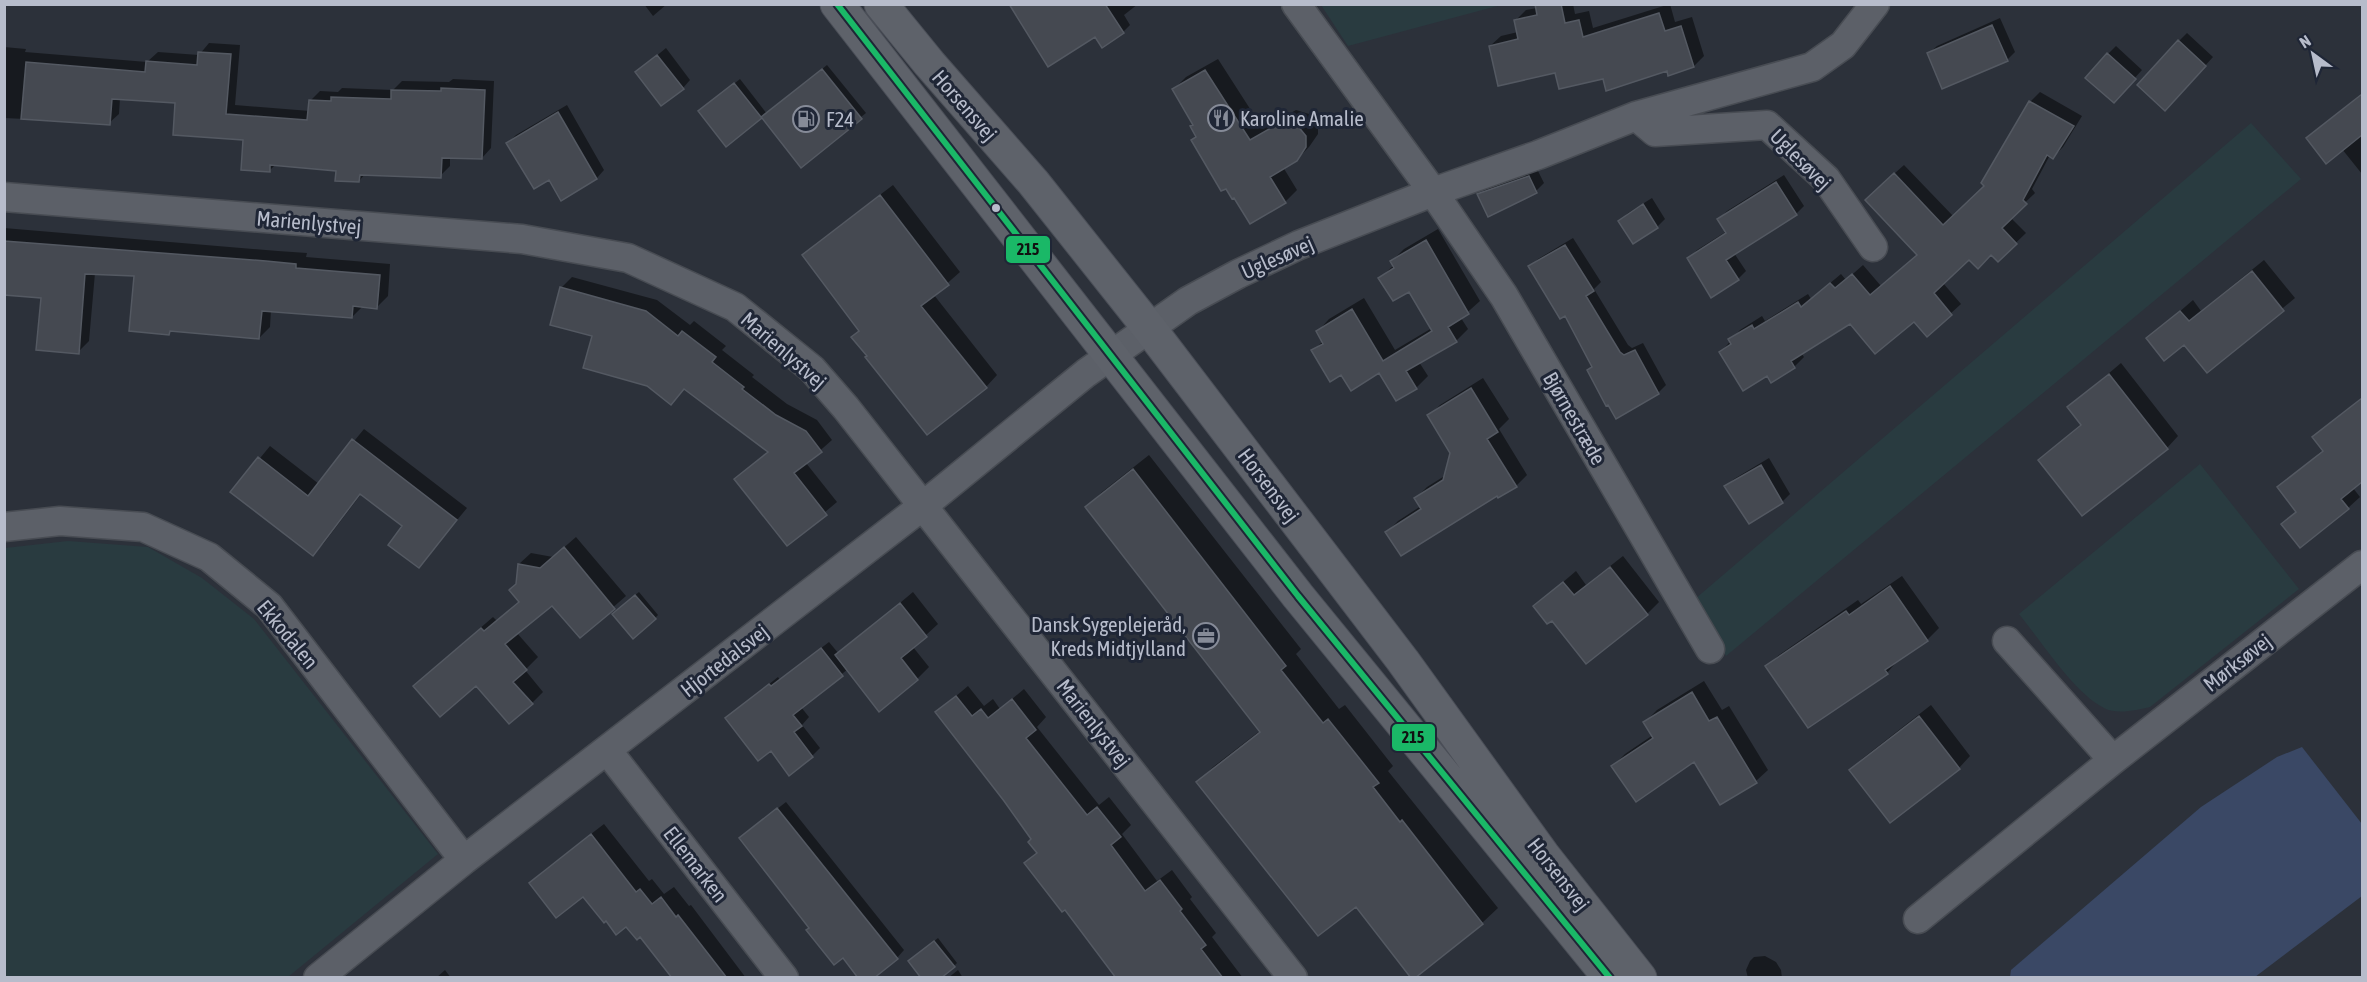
<svg xmlns="http://www.w3.org/2000/svg" width="2367" height="982" font-family="'Asap Condensed',sans-serif">
  <rect width="100%" height="100%" fill="#2c313a"/>
  <!-- green -->
  <path fill="#293b40" d="M1321,5H1501L1348,46Z
    M2251,123L2301,179L1726,656L1695,599Z
    M2200,464L2299,589L2150,707C2137,710 2117,715 2104,708C2074,693 2041,641 2019,614Z
    M68,541L148,547L202,578L254,619L438,854L288,977H5V548Z"/>
  <!-- water -->
  <path fill="#3a4865" d="M2302,747L2362,824V896L2255,977H2010L2011,970L2201,807L2277,757Z"/>
  <!-- shadow -->
  <path fill="#0007" d="M644,4H667L653,16Z
    M1010,4H1138L1124,15L1130,25L1123,32L1096,35Z
    M1539,4H1573L1575,14L1589,11L1593,28L1670,4L1675,22L1692,17L1704,56L1694,66L1604,77L1557,72L1490,46L1501,36L1518,32L1516,20L1526,10L1537,8Z
    M2000,18L2015,52L2007,60L1929,53L1937,46Z
    M2187,33L2213,57L2173,101L2179,41Z
    M209,43L240,45L235,105L310,111L311,100L320,91L338,92L342,88L393,90L402,81L449,82L453,79L494,81L491,148L482,158L450,156V166L440,176L366,173L359,181L337,169L276,164L269,171L245,139L177,102L120,98L119,114L109,123L4,118V47L26,49L25,52L147,62L158,52L199,55Z
    M2116,46L2142,70L2121,93L2108,54Z
    M666,48L690,80L683,88L637,72Z
    M1218,59L1263,129L1296,110L1309,114L1318,124V134L1309,147L1296,160L1283,167L1297,190L1285,202L1235,196L1193,140L1197,136L1192,126L1194,124L1174,89L1186,77Z
    M827,65L866,113L801,165L762,116L726,144L705,107L740,79L767,114Z
    M2040,92L2082,116L2063,147L2053,157L2050,155L2032,189L2035,193L2010,217L2026,233L1998,260L1991,253L1969,257L1943,283L1961,304L1927,335L1914,320L1850,322L1801,353L1804,357L1794,367L1768,374L1721,352L1740,330L1762,316L1765,321L1808,294L1811,299L1841,274L1846,280L1863,265L1881,286L1918,254L1876,190L1904,165L1954,217L1986,186L2030,102Z
    M2362,93V174L2342,149L2308,138Z
    M567,105L604,170L597,178L561,199L549,178L508,143L516,135Z
    M1537,169L1544,183L1536,191L1488,215L1480,195L1487,187Z
    M1784,175L1804,206L1796,214L1734,253L1746,271L1738,279L1689,258L1697,250L1727,231L1719,219L1727,211Z
    M893,185L960,272L934,295L997,375L986,387L860,330L804,256L815,244Z
    M1652,198L1665,219L1657,227L1633,242L1620,221L1628,213Z
    M4,228L278,251L307,253L306,257L390,264L388,296L377,307L363,306L352,317L271,310L270,327L259,338L172,330L169,333L135,275L95,273L89,341L78,352L42,296L4,293Z
    M1438,229L1480,301L1461,318L1468,329L1456,341L1419,362L1428,376L1416,388L1380,371L1342,373L1313,351L1323,341L1318,331L1329,319L1364,298L1395,350L1432,328L1410,290L1380,278L1394,265L1392,261L1404,249Z
    M1573,238L1601,282L1594,289L1628,345L1632,348L1643,343L1666,385L1658,393L1593,366L1566,314L1530,267L1538,259Z
    M2264,260L2295,298L2207,371L2184,342L2148,339L2193,300L2201,311Z
    M572,277L657,300L690,325L694,321L726,346L722,350L754,375L752,377L787,404L817,420L832,440L806,463L837,502L787,544L736,479L769,451L685,388L671,403L594,335L561,288Z
    M2121,363L2178,436L2167,448L2040,460L2082,423L2069,407Z
    M1483,378L1509,419L1499,429L1527,475L1516,486L1498,496L1497,494L1387,532L1398,521L1421,506L1416,498L1427,487L1446,475L1452,453L1429,416L1440,405Z
    M2362,397V480L2353,488L2360,497L2348,508L2283,524L2297,511L2279,487L2324,449L2314,437Z
    M364,429L467,508L419,566L404,526L362,493L324,543L313,554L233,491L270,446L319,484Z
    M1149,455L1301,649L1296,654L1339,709L1345,705L1393,766L1388,771L1498,908L1482,923L1413,977L1356,905L1198,783L1213,767L1261,730L1087,507L1102,492Z
    M1769,458L1790,494L1782,502L1726,486L1734,479Z
    M576,537L626,596L580,636L553,604L517,633L538,657L525,670L543,692L532,703L476,684L427,674L493,617L497,621L520,601L518,584L519,564L531,553L553,557Z
    M1623,556L1659,602L1647,614L1552,618L1535,606L1576,571L1586,585Z
    M1902,576L1939,628L1927,640L1898,660L1887,673L1809,726L1767,666L1779,655L1858,600L1861,604Z
    M639,592L658,615L655,618L617,610Z
    M913,592L938,624L913,647L929,667L917,679L848,669L801,707L809,717L802,725L820,748L812,756L771,749L727,718L778,677L780,680L829,642L839,654Z
    M1704,681L1722,710L1729,706L1768,770L1756,781L1695,760L1613,766L1625,754L1653,735L1645,722L1657,710Z
    M968,686L984,706L993,699L1000,709L1024,689L1046,717L1037,727L1099,805L1109,797L1131,825L1122,834L1157,881L1172,870L1192,897L1190,899L1216,933L1212,937L1243,978H1118L1065,908L1026,864L1038,852L1033,839L937,712Z
    M1931,705L1970,756L1959,768L1851,770L1863,758Z
    M786,802L904,950L897,958L811,928L749,831Z
    M604,824L649,881L652,879L664,894L674,887L689,906L691,905L746,978H674L641,935L583,895L531,883L543,871Z
    M938,938L957,963L954,966L914,958Z
    M1765,956L1776,962L1781,970L1782,978H1748L1746,970L1750,961L1754,957Z
    M445,970L451,978H436Z
    M958,970L963,978H948Z"/>
  <!-- building -->
  <path fill="#454951" stroke="#545962" stroke-width="1.5" d="M1009,4H1105L1124,33L1102,48L1095,37L1048,67Z
    M1535,4H1561L1565,23L1579,20L1583,37L1659,13L1665,31L1681,26L1694,67L1668,76L1667,71L1606,91L1603,79L1559,89L1555,73L1498,86L1489,46L1518,39L1514,20L1537,15Z
    M1992,25L2008,61L1942,89L1927,53Z
    M2178,40L2206,66L2165,111L2137,85Z
    M198,52L231,54L226,114L307,120L309,100L331,101V97L391,99V90L441,91V88L485,90L482,159L442,158L441,178L360,175L359,182L335,181L336,171L270,165V172L241,170L243,140L173,135L175,103L112,99L110,125L21,119L26,62L145,72L146,61L197,65Z
    M2107,53L2136,79L2114,103L2085,78Z
    M657,55L684,89L661,106L635,72Z
    M822,69L862,119L801,168L762,118L726,147L698,111L734,83L761,117Z
    M1205,70L1250,140L1283,121L1297,125L1306,136V147L1297,161L1270,177L1286,203L1250,224L1234,198L1232,199L1226,189L1221,191L1191,140L1196,137L1190,126L1193,125L1172,89Z
    M2362,94V135L2326,164L2306,138Z
    M2029,101L2074,126L2053,159L2047,155L2023,200L2027,204L2002,228L2017,244L1998,262L1991,255L1978,269L1969,260L1934,293L1952,315L1927,337L1914,322L1875,354L1850,324L1791,361L1795,368L1771,383L1767,376L1743,391L1719,352L1731,344L1728,339L1752,325L1754,329L1798,302L1801,307L1830,283L1835,288L1852,274L1870,295L1917,255L1865,200L1894,173L1943,225L1984,186L1981,183Z
    M558,112L597,179L561,201L549,180L534,189L506,143Z
    M1529,176L1537,193L1488,217L1477,194Z
    M1776,182L1797,215L1726,260L1739,280L1711,298L1687,258L1726,233L1717,219Z
    M880,195L949,285L921,306L987,388L927,435L865,357L867,356L851,337L859,331L802,255Z
    M1643,204L1658,228L1633,244L1618,221Z
    M1426,240L1469,314L1448,327L1457,342L1406,371L1417,389L1396,401L1379,373L1351,391L1341,375L1330,382L1311,350L1323,344L1316,331L1352,309L1383,361L1432,331L1409,292L1393,301L1378,278L1394,268L1390,261Z
    M4,241L266,261L296,264V268L380,275L377,309L353,306L352,318L262,311L259,339L170,331L169,335L129,331L134,276L85,274L79,354L36,350L41,298L4,295Z
    M1565,245L1594,291L1586,296L1620,352L1624,355L1635,350L1659,394L1616,419L1608,405L1606,406L1587,370L1592,367L1565,316L1560,319L1528,266Z
    M2252,271L2284,311L2207,373L2184,345L2164,361L2146,338L2180,311L2189,321Z
    M560,287L646,311L678,336L682,331L716,357L712,362L744,387L742,389L776,415L806,431L822,452L794,473L827,515L787,546L734,479L768,452L684,389L671,405L647,386L583,368L592,336L550,325Z
    M2109,374L2168,449L2082,516L2038,460L2081,425L2067,407Z
    M1471,388L1498,432L1487,439L1517,487L1498,498L1497,496L1401,556L1385,532L1421,509L1414,498L1443,480L1450,453L1427,415Z
    M2362,398V482L2341,499L2349,509L2300,548L2281,524L2296,512L2277,487L2323,451L2312,437Z
    M352,439L457,520L419,568L388,545L402,526L360,494L313,556L230,492L258,457L308,496Z
    M1761,465L1783,503L1749,524L1724,486Z
    M1133,469L1286,666L1281,670L1323,723L1328,719L1379,783L1373,787L1400,822L1402,820L1483,924L1415,978H1411L1356,907L1318,936L1196,782L1260,732L1085,507Z
    M564,547L615,609L580,638L552,606L505,644L527,670L513,682L533,704L509,724L476,686L440,717L413,686L481,628L484,631L519,602L509,590L516,584L518,564L540,568Z
    M1610,567L1648,615L1586,664L1552,621L1547,624L1533,606L1563,582L1574,595Z
    M1890,586L1928,641L1885,670L1888,674L1808,728L1765,666L1846,611L1849,615Z
    M635,595L656,619L633,639L612,614Z
    M900,603L927,637L901,658L918,680L879,712L835,655Z
    M821,648L843,676L793,715L802,726L794,732L813,757L789,776L771,751L758,761L725,718L769,684L771,686Z
    M1692,692L1709,721L1717,717L1757,783L1720,805L1694,762L1636,802L1611,766L1653,738L1643,722Z
    M956,696L972,716L981,709L988,718L1012,699L1036,730L1026,738L1087,815L1097,807L1121,837L1111,845L1145,891L1160,880L1182,909L1180,911L1206,945L1201,949L1223,978H1116L1065,910L1062,912L1024,863L1037,853L1028,842L1031,839L1004,801L935,712Z
    M1919,716L1960,769L1890,823L1849,770Z
    M777,808L898,959L874,978H858L843,958L834,965L806,930L809,928L739,838Z
    M591,834L636,892L640,889L652,904L661,897L676,917L678,915L727,978H672L640,937L637,940L626,927L616,935L606,921L604,923L583,897L556,918L529,883Z
    M934,941L955,967L941,978H921L908,961Z"/>
  <g fill="none" stroke-linecap="round" stroke-linejoin="round">
    <defs>
      <path id="minor" d="M1296,4L1433,192L1504,296L1710,649
        M1636,116L1655,132L1767,125L1826,179L1873,247
        M4,197L522,239L628,258L735,307L812,369L846,408L1293,978
        M4,527L60,521L143,527L209,557L269,606L464,860
        M2007,641L2113,760
        M607,750L784,978
        M1918,919L2113,760L2362,565
        M318,978L464,860L924,505L1086,373L1188,301L1238,274L1299,245L1433,192L1538,155L1636,116L1812,67L1843,45L1875,4"/>
      <path id="primary" d="M837,4L1298,596L1610,978
        M881,4L929,63L1033,182L1149,328L1403,661L1543,855L1640,978"/>
    </defs>
    <!-- minor casing -->
    <use href="#minor" stroke="#484c53" stroke-width="31"/>
    <!-- primary casing -->
    <use href="#primary" stroke="#4a4e57" stroke-width="35"/>
    <!-- minor -->
    <use href="#minor" stroke="#5c6068" stroke-width="28"/>
    <!-- primary -->
    <use href="#primary" stroke="#5e626a" stroke-width="33"/>
    <defs>
      <path id="bus-1" d="M837,4L1298,596L1610,978"/>
    </defs>
    <!-- bus-1 casing -->
    <use href="#bus-1" stroke="#1f2636" stroke-width="10"/>
    <!-- bus-1 -->
    <use href="#bus-1" stroke="#1ab867" stroke-width="6"/>
  </g>
  <!-- icons -->
  <defs>
    <symbol id="restaurant-ring" viewBox="-11 -11 22 22"><circle r="9.5" fill="#1f2636" stroke="#868b98" stroke-width="1.5"/><path d="M-5-6h1v4h1v-4h1v4h1v-4h1v5L-1.5 .5V6h-2V.5L-5-1ZM5-6V6H3V1.5H1.5Q1.5-4 5-6Z" fill="#868b98"/></symbol>
    <symbol id="fuel-ring" viewBox="-11 -11 22 22"><circle r="9.5" fill="#1f2636" stroke="#868b98" stroke-width="1.5"/><path d="M-5.5-6h7V0h2V4h1.3V-2.5L3-4.5l.8-.8L6-3V5H2.5V1h-1V6h-7ZM-4.2-4.7v3.2H.2V-4.7Z" fill="#868b98"/></symbol>
    <symbol id="office-ring" viewBox="-11 -11 22 22"><circle r="9.5" fill="#1f2636" stroke="#868b98" stroke-width="1.5"/><path d="M-6-3h4V-5.5h4V-3h4V5H-6ZM-1-4.5V-3h2v-1.5ZM-6 0V1H6V0Z" fill="#868b98"/></symbol>
  </defs>
  <g fill-rule="evenodd">
    <use href="#restaurant-ring" x="1206" y="103" width="30" height="30"/>
    <use href="#fuel-ring" x="791" y="104" width="30" height="30"/>
    <use href="#office-ring" x="1191" y="621" width="30" height="30"/>
  </g>
  <!-- markers -->
  <circle fill="#b7bccb" stroke="#1f2636" stroke-width="2" cx="996" cy="208" r="5"/>
  <g text-anchor="middle" dominant-baseline="central" stroke-width="6" stroke-linejoin="round" paint-order="stroke">
    <!-- street labels -->
    <g font-size="21" fill="#b7bccb" stroke="#1f2636">
      <text transform="translate(965 105) rotate(49)">Horsensvej</text>
      <text transform="translate(1801 159) rotate(45)">Uglesøvej</text>
      <text transform="translate(309 222) rotate(5)">Marienlystvej</text>
      <text transform="translate(1277 257) rotate(-24)">Uglesøvej</text>
      <text transform="translate(784 350) rotate(41)">Marienlystvej</text>
      <text transform="translate(1575 418) rotate(60)">Bjørnestræde</text>
      <text transform="translate(1269 485) rotate(53)">Horsensvej</text>
      <text transform="translate(288 634) rotate(50)">Ekkodalen</text>
      <text transform="translate(724 660) rotate(-38)">Hjortedalsvej</text>
      <text transform="translate(2237 662) rotate(-38)">Mørksøvej</text>
      <text transform="translate(1094 723) rotate(52)">Marienlystvej</text>
      <text transform="translate(696 864) rotate(52)">Ellemarken</text>
      <text transform="translate(1559 874) rotate(52)">Horsensvej</text>
    </g>
    <!-- poi labels -->
    <g font-size="21" fill="#b7bccb" stroke="#1f2636" text-anchor="start">
      <text x="1240" y="118">Karoline Amalie</text>
      <text x="826" y="119">F24</text>
      <text x="1186" y="624" text-anchor="end">Dansk Sygeplejeråd,<tspan x="1186" dy="24">Kreds Midtjylland</tspan></text>
    </g>
  </g>
  <g stroke="#1f2636" stroke-width="2">
    <rect x="1005" y="235" width="46" height="29" rx="6" fill="#1ab867"/>
    <rect x="1391" y="723" width="45" height="29" rx="6" fill="#1ab867"/>
  </g>
  <g font-size="16" text-anchor="middle" font-weight="bold" fill="#111">
    <text x="1028" y="255">215</text>
    <text x="1413" y="743">215</text>
  </g>
  <!-- border -->
  <rect width="2367" height="982" fill="none" stroke="#b7bccb" stroke-width="12"/>
  <!-- north arrow -->
  <g transform="translate(2313 54) rotate(327)" stroke="#1f2636" stroke-width="4.5" paint-order="stroke">
  <path d="M0-4.5L10 22L0 15L-10 22Z" fill="#b7bccb"/>
  <text y="-9" font-size="16" font-weight="bold" text-anchor="middle" fill="#b7bccb">N</text>
  </g>
</svg>
